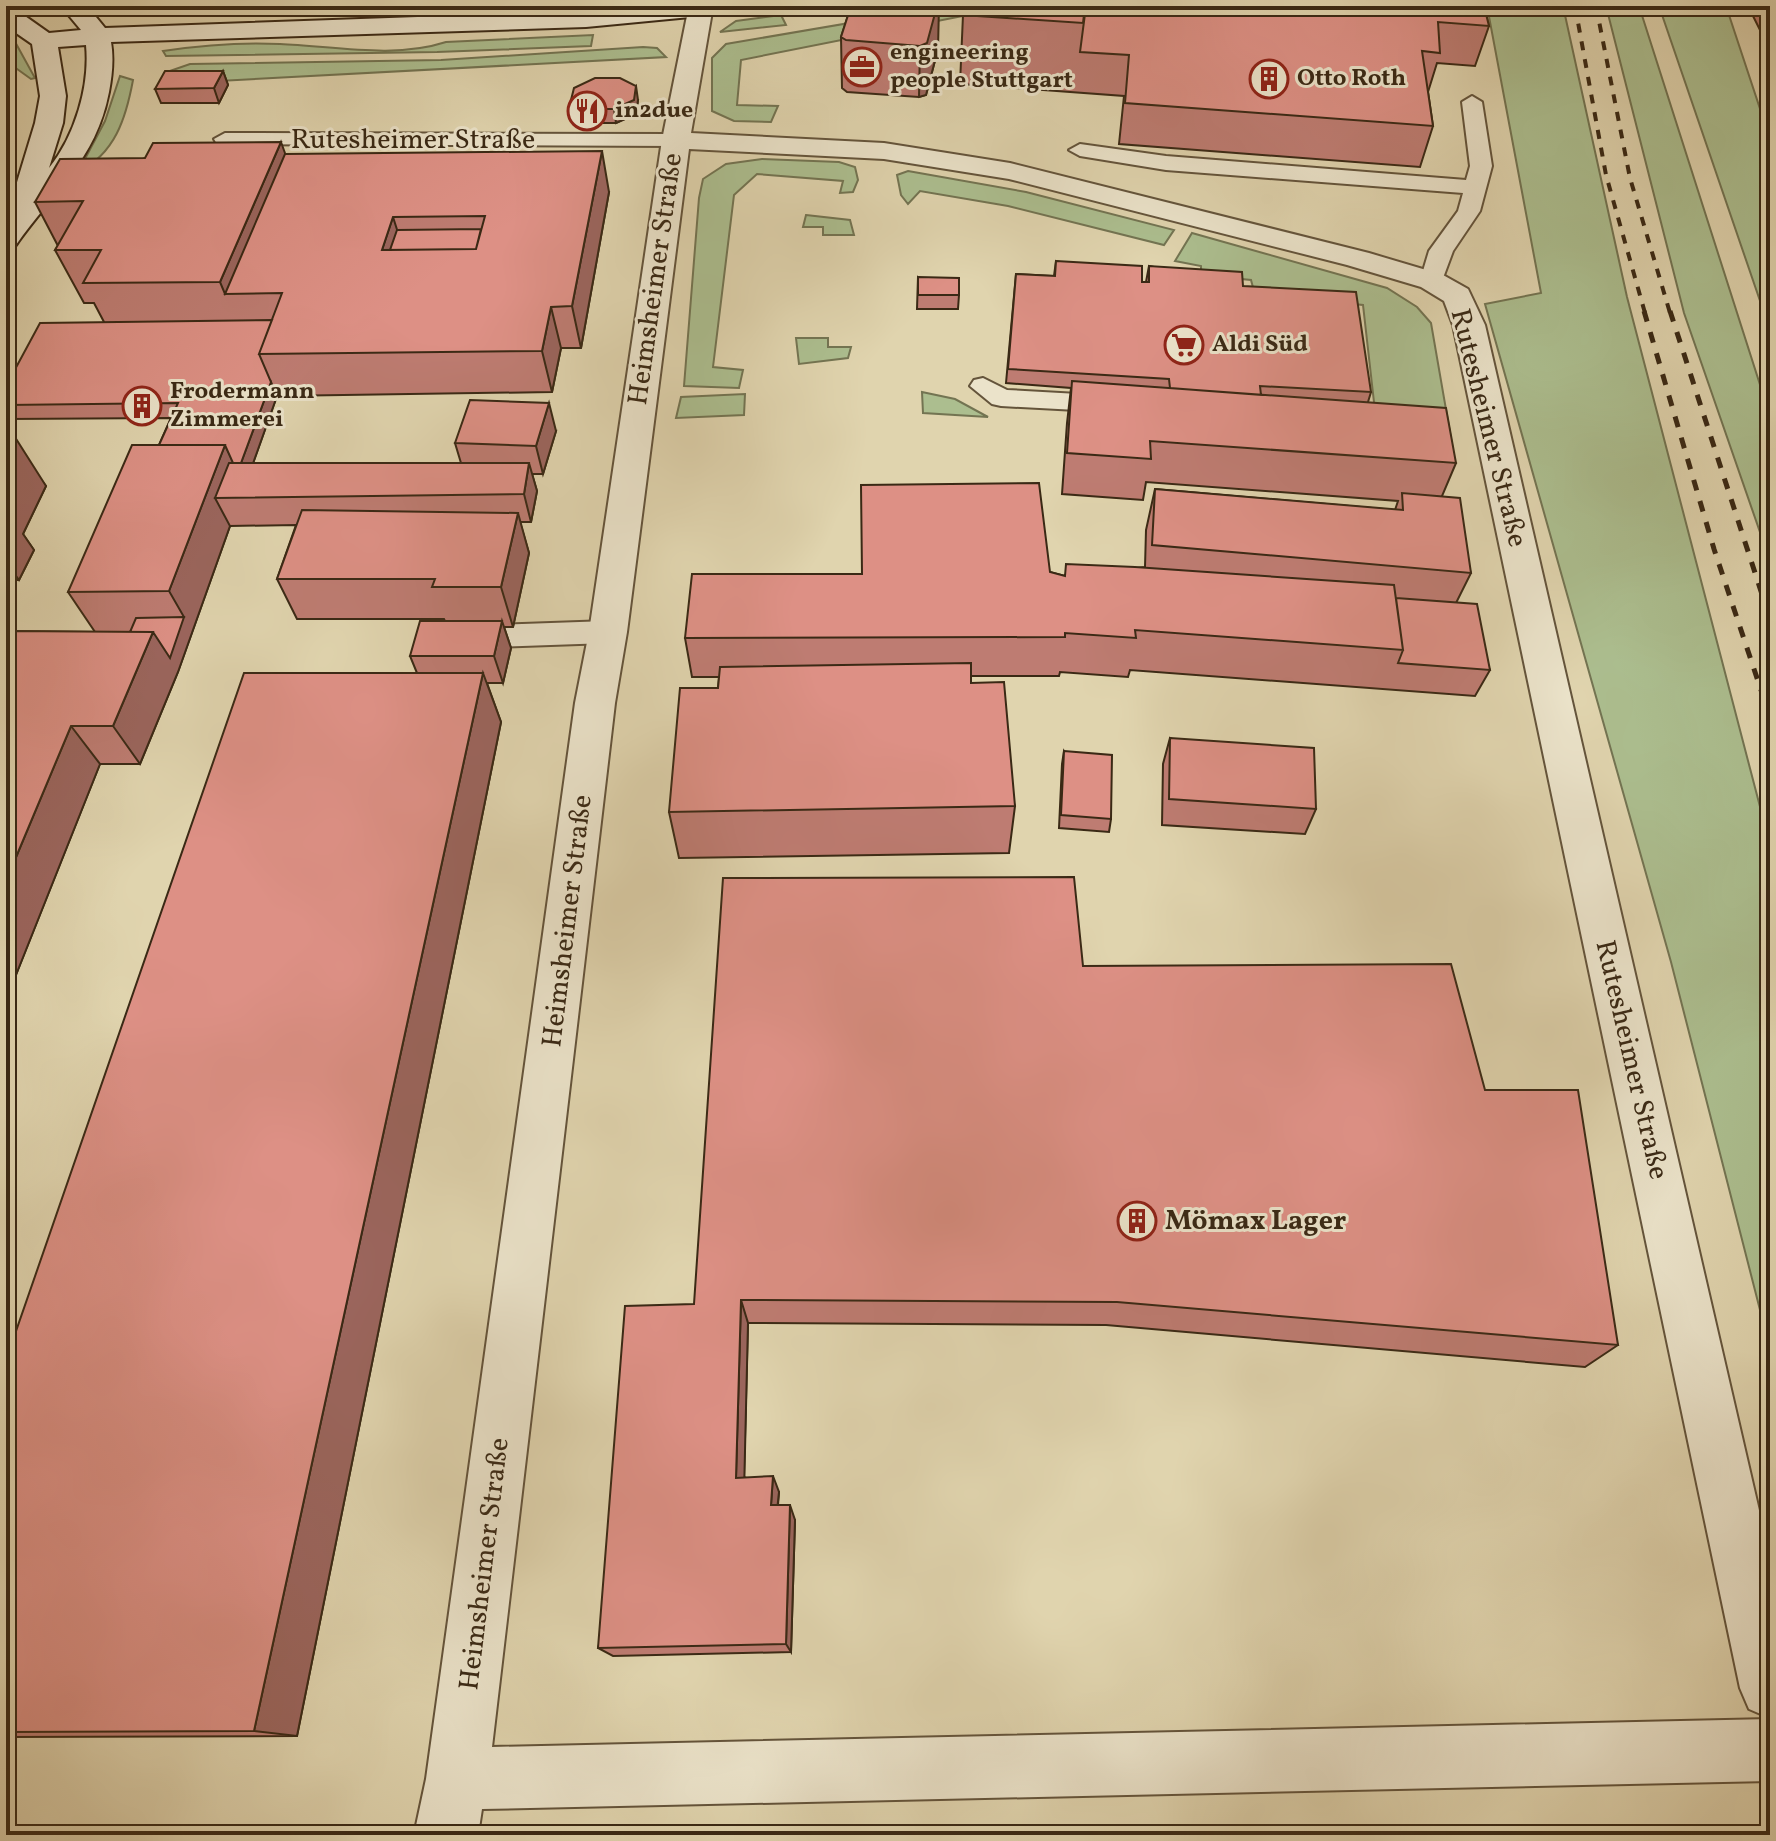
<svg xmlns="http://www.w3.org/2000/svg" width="1776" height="1841" font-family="Vollkorn,serif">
  <rect width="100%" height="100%" fill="#e0d4ae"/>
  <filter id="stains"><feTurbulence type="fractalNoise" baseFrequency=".0025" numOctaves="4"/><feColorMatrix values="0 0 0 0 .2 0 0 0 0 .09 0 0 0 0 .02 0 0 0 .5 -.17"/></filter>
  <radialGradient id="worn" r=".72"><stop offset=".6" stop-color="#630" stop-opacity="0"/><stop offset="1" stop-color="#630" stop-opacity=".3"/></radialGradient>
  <!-- green -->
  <path fill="#acbe8f" stroke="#737452" stroke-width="2" d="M144,6H431L144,10Z
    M949,6H1013L741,60L737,105L778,106L771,122L734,121L712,111V58L726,44Z
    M1487,6H1563L1627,297L1770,845V1349L1671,962L1485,304L1541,293Z
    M1606,6H1639L1770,416V561L1684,313Z
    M1659,6H1726L1770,139V330Z
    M781,15L786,25L720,32L736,21Z
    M6,33L14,40L35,78L31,79L6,61Z
    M593,35L591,46L437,52L166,56L163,51C202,45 241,42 280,44C333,46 394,59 446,42Z
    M643,47L657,48L666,57L163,84L164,73L190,64L441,60Z
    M120,76L133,80C126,118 115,154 78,172L105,121Z
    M762,159L839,162L855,167L858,180L853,192L840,193L843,181L757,174L734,195L713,367L743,370L739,388L684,386L699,198L703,179L726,164Z
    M908,171L1026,192L1174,230L1164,245L1008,206L920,191L908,204L901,195L897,175Z
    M806,215L850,220L854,235H823V227H803Z
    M1192,233L1387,288L1417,307L1431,323L1452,444L1375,411L1363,305L1255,295L1251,280L1201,275V266L1175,261Z
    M796,338H828V347H851L848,358L799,364Z
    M922,392L955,399L988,417L923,413Z
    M745,394L744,415L676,418L681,397Z"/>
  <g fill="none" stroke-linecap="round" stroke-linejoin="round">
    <defs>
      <path id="lane" d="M1472,96L1482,102L1492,166L1480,211L1453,251L1440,286H1424L1420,281L1429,251L1458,211L1463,193L1166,170L1080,156L1069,150L1080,144L1166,156L1466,180L1470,166L1462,102Z
        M225,133L676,134L687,140L676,146L217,144L214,139Z
        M983,378L1007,390L1114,396L1123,398L1127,404L1123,410L1114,412L1001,406L992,404L970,386L974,380Z
        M608,621L618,625L623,632L618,639L608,643L460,648L450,645L445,637L450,629L460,626Z"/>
      <path id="street" d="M689,6H713L691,133L884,143L1010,163L1369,253L1443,275L1468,289L1485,325L1770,1558V1718L1749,1709L1740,1688L1453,325L1444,301L1421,287L1347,265L1009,179L884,159L689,149L627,632L615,703L492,1747L1770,1719V1781L482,1809L478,1835H414L426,1779L575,703L589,632L662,140Z"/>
      <path id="secondary" d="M61,6H87L105,28L586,11L648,6H744L741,11L732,13L586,27L111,42C114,59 112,76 109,92C96,160 53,192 16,245L6,248V218L15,208L11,202L35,123L40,96L32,44L6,26V7L15,9L49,33L81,30ZM86,45C90,86 75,136 49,168L63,123L66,96L58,47Z"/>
    </defs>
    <!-- lane casing -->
    <use href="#lane" stroke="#64543b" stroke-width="4"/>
    <!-- street casing -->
    <use href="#street" stroke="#64543b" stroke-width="4"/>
    <!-- secondary casing -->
    <use href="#secondary" stroke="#3a2915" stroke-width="4"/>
    <!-- lane -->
    <use href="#lane" fill="#ebe3ca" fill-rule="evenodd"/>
    <!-- street -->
    <use href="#street" fill="#ebe3ca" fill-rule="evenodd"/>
    <!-- secondary -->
    <use href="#secondary" fill="#ebe3ca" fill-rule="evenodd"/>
    <!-- rail-far2 -->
    <path stroke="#3a2915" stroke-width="4" stroke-dasharray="9 9" stroke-linecap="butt" d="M1575,6L1606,175L1645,313
      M1596,6L1630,178L1670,313"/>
    <!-- rail-far1 -->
    <path stroke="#3a2915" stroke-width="5" stroke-dasharray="11 11" stroke-linecap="butt" d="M1644,311L1714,549L1767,708
      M1670,311L1770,619"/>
    <!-- rail -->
    <path stroke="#3a2915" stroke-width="6" stroke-dasharray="14 14" stroke-linecap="butt" d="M1767,706L1770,716"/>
  </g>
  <!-- wall -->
  <path fill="#be7c72" stroke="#3a2915" stroke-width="2" d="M851,6L938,49L926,95L919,97L847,92L842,88L841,37Z
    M1484,6L1489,26L1475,66L1437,63L1428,92L1433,126L1420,167L1119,144L1124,96L960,84L963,15Z
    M1748,6H1770V50Z
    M223,71L228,85L219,103H161L155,89Z
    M571,100H638L636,114L616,123H592L573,114Z
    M285,154L609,192L581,348H561L552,392L277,396L253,463H461L455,443L556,431L543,474H532L537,491L531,522H520L529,553L513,627H504L511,648L503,683H487L501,722L297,1736L6,1737V1360L417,673L410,656L445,621L444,619H297L277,579L296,525L230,526L178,672L140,764H100L6,1000V631L95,632L68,592L159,445L171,418L6,419V386L104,322L94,303H84L55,250L58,246L35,202L145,158Z
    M1056,261L1142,282H1146L1149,266L1243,286L1371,392L1368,402L1456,463L1442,496L1471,573L1456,603L1490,670L1475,696L1130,670L1128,677L1060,672L1059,676H971V683L1015,806L1009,853L679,858L669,812L718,688L719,677H692L685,638L862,574L1050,572L1065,576L1145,567L1146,530L1155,489L1395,510L1398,501L1146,482L1143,500L1062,494L1067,423L1071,388L1006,383L1016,274L1054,276Z
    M918,277L959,295L958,309H917Z
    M6,434L46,486L23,534L34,550L19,580H6Z
    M1170,738L1316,809L1305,834L1162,825L1163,764Z
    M1064,751L1111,819L1109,832L1059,828L1062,764Z
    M1083,966L1485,1090L1618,1345L1585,1367L1106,1325L748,1323L744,1477L779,1492L778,1505L795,1520L791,1652L613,1656L598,1648L694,1304Z"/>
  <!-- shaded-wall -->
  <path fill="#9b655d" stroke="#3a2915" stroke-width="2" d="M937,6H939L938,49L926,95L919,97L920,46Z
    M223,71L228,85L219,103L214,88Z
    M636,86L638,100L636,114L616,123L614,109Z
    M281,142L300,195L225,294L220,282Z
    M602,151L609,192L581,348L572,306Z
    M393,217L406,258L382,250Z
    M551,307L561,348L552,392L542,351Z
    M271,382L277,396L245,486L238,471Z
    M549,403L556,431L543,474L536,446Z
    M13,434L46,486L23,534L34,550L19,580L6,562V447Z
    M225,445L245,486L215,498L230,526L178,672L140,764L113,726L153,632L184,617L169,591Z
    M529,463L537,491L531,522L524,494Z
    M518,513L529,553L513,627L501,587Z
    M502,621L511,648L503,683L494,656Z
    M483,673L501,722L297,1736L254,1731Z
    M71,726L100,764L6,1000V881Z
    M741,1300L748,1323L744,1493L736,1478Z
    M773,1476L779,1492L776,1520L771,1505Z
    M790,1505L795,1520L791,1652L786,1644Z"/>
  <!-- building -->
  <path fill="#dd9085" stroke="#3a2915" stroke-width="2" fill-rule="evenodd" d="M851,6H937L927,43L920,46L846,40L841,37Z
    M965,6H1085L1083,23L963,15Z
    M1086,6H1484L1489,26L1438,22L1440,53L1422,51L1433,126L1125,103L1129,55L1080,52Z
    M165,71H223L214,88L155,89Z
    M595,78H620L636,86L634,100L614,109H590L571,100L574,88Z
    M281,142L220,282L83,283L101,250H55L83,201L35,202L60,159L145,158L153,143Z
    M602,151L572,306L551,307L542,351L259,354L282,293L225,294L285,154ZM485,216L476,249L382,250L393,217Z
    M481,229L476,249L390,250L397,230Z
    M1056,261L1142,266V282H1149V266L1242,272L1243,286L1356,292L1371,392L1260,386L1261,395L1170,388L1169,379L1008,369L1016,274L1055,276Z
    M918,277L959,278V295H918Z
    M272,320L259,354L271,382L241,463H233L225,445H159L178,403L6,405V386L40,323Z
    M1072,381L1446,408L1456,463L1150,441L1151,459L1067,453Z
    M470,400L549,403L536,446L455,443Z
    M6,434H13L6,447Z
    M132,445H225L169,591L68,592Z
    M229,463H529L524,494L215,498Z
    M1039,483L1050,572L1065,576L1066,564L1135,567L1394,585L1403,650L1135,630L1136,638L1065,633V637L685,638L692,574H862L861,485Z
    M1155,489L1403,510L1402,493L1460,498L1471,573L1152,545Z
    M302,510L518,513L501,587H432L435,579H277Z
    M1396,598L1477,604L1490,670L1398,663L1403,650Z
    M184,617L170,658L153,632H130L136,618Z
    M420,621H502L494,656H410Z
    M6,631L153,632L113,726H71L6,881Z
    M971,663V683L1004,682L1015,806L669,812L680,688H718L720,667Z
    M244,673H483L254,1731L6,1732V1360Z
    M1170,738L1314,748L1316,809L1169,799Z
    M1064,751L1112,755L1111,819L1061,815Z
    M1074,877L1083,966L1451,964L1485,1090H1578L1618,1345L1117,1302L741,1300L736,1478L773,1476L771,1505H790L786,1644L598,1648L625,1306L694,1304L723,878Z"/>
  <!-- icons -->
  <defs>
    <symbol id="office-ring" viewBox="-11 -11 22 22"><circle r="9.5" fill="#ebe3ca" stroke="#8f2418" stroke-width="1.5"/><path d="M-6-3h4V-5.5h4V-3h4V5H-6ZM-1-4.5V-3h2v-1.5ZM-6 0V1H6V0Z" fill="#8f2418"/></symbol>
    <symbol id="building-ring" viewBox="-11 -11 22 22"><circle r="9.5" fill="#ebe3ca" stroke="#8f2418" stroke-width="1.5"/><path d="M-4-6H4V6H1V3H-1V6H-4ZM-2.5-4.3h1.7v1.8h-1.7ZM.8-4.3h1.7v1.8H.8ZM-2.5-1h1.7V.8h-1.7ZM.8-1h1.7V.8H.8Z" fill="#8f2418"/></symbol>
    <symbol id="restaurant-ring" viewBox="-11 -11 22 22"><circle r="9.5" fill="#ebe3ca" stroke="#8f2418" stroke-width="1.5"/><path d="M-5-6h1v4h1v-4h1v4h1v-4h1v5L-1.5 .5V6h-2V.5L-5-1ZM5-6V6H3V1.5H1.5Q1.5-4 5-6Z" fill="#8f2418"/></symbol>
    <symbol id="supermarket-ring" viewBox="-11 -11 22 22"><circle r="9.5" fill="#ebe3ca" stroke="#8f2418" stroke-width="1.5"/><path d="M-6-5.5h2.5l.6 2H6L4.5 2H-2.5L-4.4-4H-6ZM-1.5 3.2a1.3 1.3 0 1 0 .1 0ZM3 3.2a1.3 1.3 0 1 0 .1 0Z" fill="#8f2418"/></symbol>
  </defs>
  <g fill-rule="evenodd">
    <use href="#office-ring" x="840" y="45" width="44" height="44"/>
    <use href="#building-ring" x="1247" y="57" width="44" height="44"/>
    <use href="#restaurant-ring" x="565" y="89" width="44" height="44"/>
    <use href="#supermarket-ring" x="1162" y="323" width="44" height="44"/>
    <use href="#building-ring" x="120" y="384" width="44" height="44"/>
    <use href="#building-ring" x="1115" y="1199" width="44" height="44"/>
  </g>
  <g text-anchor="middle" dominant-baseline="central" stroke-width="6" stroke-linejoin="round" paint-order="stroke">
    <!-- far-poi labels -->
    <g font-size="24" font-weight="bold" fill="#3a2915" stroke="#ebe3ca" text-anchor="start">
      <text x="890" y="53">engineering<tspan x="890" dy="28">people Stuttgart</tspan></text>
      <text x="1297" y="79">Otto Roth</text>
      <text x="615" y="111">in2due</text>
      <text x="1212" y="345">Aldi Süd</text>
      <text x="170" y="392">Frodermann<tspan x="170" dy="28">Zimmerei</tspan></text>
    </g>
    <!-- street labels -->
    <g font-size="28" fill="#3a2915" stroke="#ebe3ca">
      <text x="413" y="140">Rutesheimer Straße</text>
      <text transform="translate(656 279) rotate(-82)">Heimsheimer Straße</text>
      <text transform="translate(1488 428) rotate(76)">Rutesheimer Straße</text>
      <text transform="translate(568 921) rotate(-83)">Heimsheimer Straße</text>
      <text transform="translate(1631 1060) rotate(77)">Rutesheimer Straße</text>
      <text transform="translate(485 1564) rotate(-83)">Heimsheimer Straße</text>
    </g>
    <!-- poi labels -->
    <g font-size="28" font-weight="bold" fill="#3a2915" stroke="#ebe3ca" text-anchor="start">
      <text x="1165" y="1221">Mömax Lager</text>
    </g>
  </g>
  <!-- margin -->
  <rect width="1776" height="1841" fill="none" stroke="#e0d4ae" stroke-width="32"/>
  <rect x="8" y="8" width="1760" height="1825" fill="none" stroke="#3a2915" stroke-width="4"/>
  <rect x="16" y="16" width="1744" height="1809" fill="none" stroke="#3a2915" stroke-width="2"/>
  <rect width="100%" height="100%" filter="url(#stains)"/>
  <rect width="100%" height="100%" fill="url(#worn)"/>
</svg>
